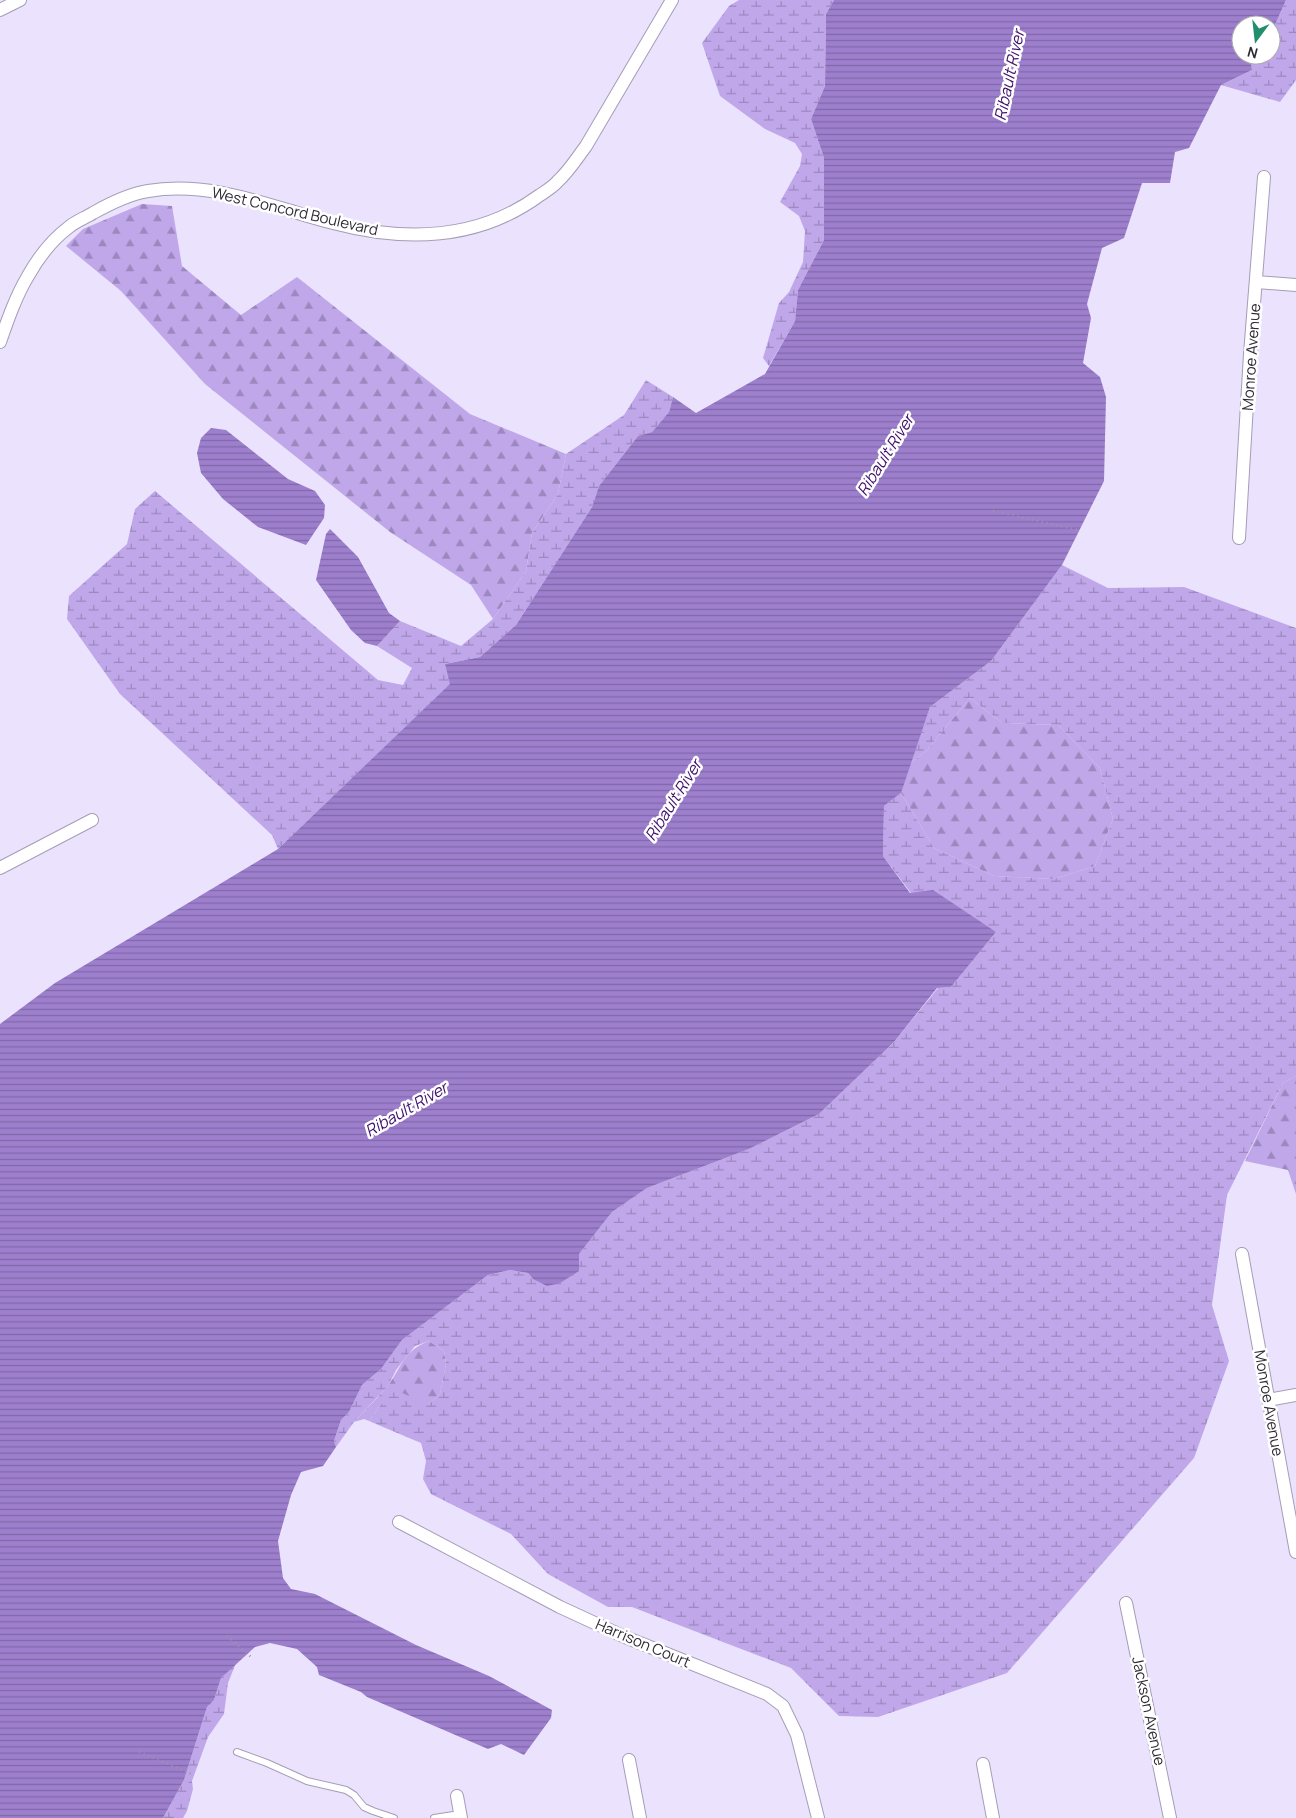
<svg xmlns="http://www.w3.org/2000/svg" width="1296" height="1818" font-family="Manrope,sans-serif">
  <defs>
    <pattern id="forest-firs" width="22" height="20" patternUnits="userSpaceOnUse" patternTransform="scale(1.25)"><rect width="22" height="20" fill="#bfa7ea"/><path d="M5 1l3.5 6h-7zM16 11l3.5 6h-7z" fill="#9c88be"/></pattern>
    <pattern id="wetland-marsh" width="20" height="14" patternUnits="userSpaceOnUse" patternTransform="scale(1.25)"><rect width="20" height="14" fill="#bfa7ea"/><path d="M1 5h8M5 5V1M11 12h8M15 12V8" fill="none" stroke="#9c88be"/></pattern>
    <pattern id="water-rules" width="6" height="5" patternUnits="userSpaceOnUse" patternTransform="scale(1.25)"><rect width="6" height="5" fill="#9d7fcd"/><path d="M0 2.5h6" fill="none" stroke="#8068a7"/></pattern>
  </defs>
  <rect width="100%" height="100%" fill="#ebe2fd"/>
  <!-- forest -->
  <path fill="url(#forest-firs)" d="M142,204L172,206L182,266L241,315L297,277L470,414L566,454L558,494L532,533L526,571L493,619L471,585L390,532L205,384L121,291L66,246L83,229Z
    M970,698L1002,723L1058,725L1100,768L1113,819L1095,866L1054,879L994,876L934,848L901,793L909,764L926,751Z
    M1296,1076V1194L1288,1170L1245,1161L1283,1083Z
    M429,1341L444,1351L446,1364L440,1394L428,1405L382,1403L369,1421L364,1419L354,1422C365,1410 377,1399 387,1387C402,1367 403,1351 429,1341Z"/>
  <!-- wetland -->
  <path fill="url(#wetland-marsh)" d="M739,0H834L826,14L825,86L811,119L824,158V240L798,290L795,321L769,366L763,358L779,303L789,292L803,262L805,231L799,216L780,202L800,166L802,154L795,143L765,129L720,96L702,43L729,6Z
    M1286,0H1296V80L1280,102L1221,85L1252,70L1250,55H1271V34Z
    M646,380L673,397L669,412L652,432L638,436L599,486L592,507L516,625L480,657L445,664L451,684L278,849L272,835L120,694L67,619L69,596L127,544L135,509L155,491L378,680L403,685L412,668L377,646L400,621L461,646L493,619L526,571L532,533L558,494L566,454L624,415Z
    M1062,565L1108,588L1184,587L1296,628V1076L1283,1083L1227,1195L1212,1305L1229,1361L1194,1458L1007,1673L878,1717L839,1716L791,1668L632,1607H608L548,1574L511,1534L431,1494L423,1479L426,1461L421,1443L369,1421L382,1403L396,1390L428,1405L440,1394L446,1364L444,1351L429,1341L415,1346L396,1370L388,1386L354,1422L336,1447L334,1441L341,1420L349,1412L362,1385L381,1369L402,1340L488,1275L510,1270L528,1273L533,1279L579,1254L612,1212L647,1188L749,1149L819,1114L894,1042L938,988L951,987L996,932L911,893L883,856L884,806L901,793L934,848L994,876L1054,879L1095,866L1113,819L1100,768L1058,725L1002,723L970,698L926,751L909,764L930,707L991,661Z
    M236,1663L228,1683L224,1714L208,1737L192,1781L193,1789L187,1811L183,1818H163L184,1780L207,1707L214,1700L221,1678Z"/>
  <!-- water -->
  <path fill="url(#water-rules)" d="M834,0H1286L1271,34V25H1241V55H1250L1252,70L1221,85L1189,148L1175,152L1170,183H1142L1124,238L1102,248L1087,304L1091,318L1083,363L1100,377L1106,397L1104,481L1062,565L991,661L930,707L901,793L884,806L883,856L910,893L933,890L996,932L951,987L937,988L894,1042L819,1114L749,1149L647,1188L612,1212L579,1254V1271L560,1283L547,1286L533,1279L528,1273L510,1270L488,1275L402,1340L381,1369L362,1385L349,1412L341,1420L334,1441L336,1447L323,1466L301,1472L291,1495L278,1541L283,1578L291,1589L315,1594L416,1645L489,1676L552,1710L551,1718L524,1755L501,1744L488,1749L367,1697L361,1692L319,1675L317,1667L297,1649L270,1643L255,1647L221,1678L214,1700L207,1707L184,1780L163,1818H0V1024L55,983L278,849L450,684L445,664L480,657L516,625L592,507L599,486L638,436L652,432L669,412L673,397L696,413L765,374L795,321L798,290L824,240V158L811,119L825,86L826,14Z
    M211,428L226,430L288,479L315,491L325,505L324,518L306,545L258,527L223,499L201,473L197,453L201,438Z
    M330,529L358,557L389,613L400,621L377,646L365,643L351,630L316,580L326,534Z"/>
  <g fill="none" stroke-linecap="round" stroke-linejoin="round">
    <defs>
      <path id="service" d="M237,1752L267,1763L307,1781L346,1790L354,1795L364,1807L373,1811L394,1818
        M434,1818L460,1814"/>
      <path id="minor" d="M0,10L20,0
        M1257,282L1296,285
        M0,342C8,319 16,296 28,276C38,258 53,239 69,227C76,221 85,218 93,213C109,204 129,194 148,191C212,180 274,208 333,223C405,242 479,240 540,195C546,191 553,187 558,181C569,171 577,158 586,146L672,0
        M1239,538L1250,354L1264,177
        M0,868L92,820
        M1242,1254L1296,1552
        M1268,1400L1296,1395
        M399,1522L560,1607L625,1637L767,1694L783,1706L797,1735L818,1818
        M1126,1603L1170,1818
        M629,1760L640,1818
        M983,1764L993,1818
        M457,1796L461,1818"/>
    </defs>
    <!-- service casing -->
    <use href="#service" stroke="#a59db6" stroke-width="8"/>
    <!-- minor casing -->
    <use href="#minor" stroke="#a59db6" stroke-width="14"/>
    <!-- path -->
    <path stroke="#9c95a9" stroke-width="2.5" stroke-dasharray="1 4" stroke-linecap="butt" d="M993,511L1079,530
      M227,1636L251,1657
      M139,1752L194,1775"/>
    <!-- service -->
    <use href="#service" stroke="#fff" stroke-width="6"/>
    <!-- minor -->
    <use href="#minor" stroke="#fff" stroke-width="12"/>
  </g>
  <g text-anchor="middle" dominant-baseline="central" stroke-width="5" stroke-linejoin="round" paint-order="stroke">
    <!-- street labels -->
    <g font-size="15" fill="#2e2a34" stroke="#fff">
      <text transform="translate(295 211) rotate(13)">West Concord Boulevard</text>
      <text transform="translate(1251 357) rotate(-86)">Monroe Avenue</text>
      <text transform="translate(1269 1403) rotate(80)">Monroe Avenue</text>
      <text transform="translate(643 1643) rotate(23)">Harrison Court</text>
      <text transform="translate(1149 1711) rotate(78)">Jackson Avenue</text>
    </g>
    <!-- water labels -->
    <g font-size="16" font-style="italic" fill="#3f0f6d" stroke="#fff">
      <text transform="translate(1009 75) rotate(-78)">Ribault River</text>
      <text transform="translate(885 455) rotate(-58)">Ribault River</text>
      <text transform="translate(673 800) rotate(-58)">Ribault River</text>
      <text transform="translate(406 1109) rotate(-30)">Ribault River</text>
    </g>
  </g>
  <!-- north arrow -->
  <g transform="translate(1256 40) rotate(195)"><circle r="24" fill="#ffffff" stroke="#abaaae"/>
  <path d="M0-4L9 19L0 12L-9 19Z" fill="#218e6e"/>
  <text y="-8" font-size="14" font-weight="bold" text-anchor="middle" fill="#2e2a34">N</text>
  </g>
</svg>
